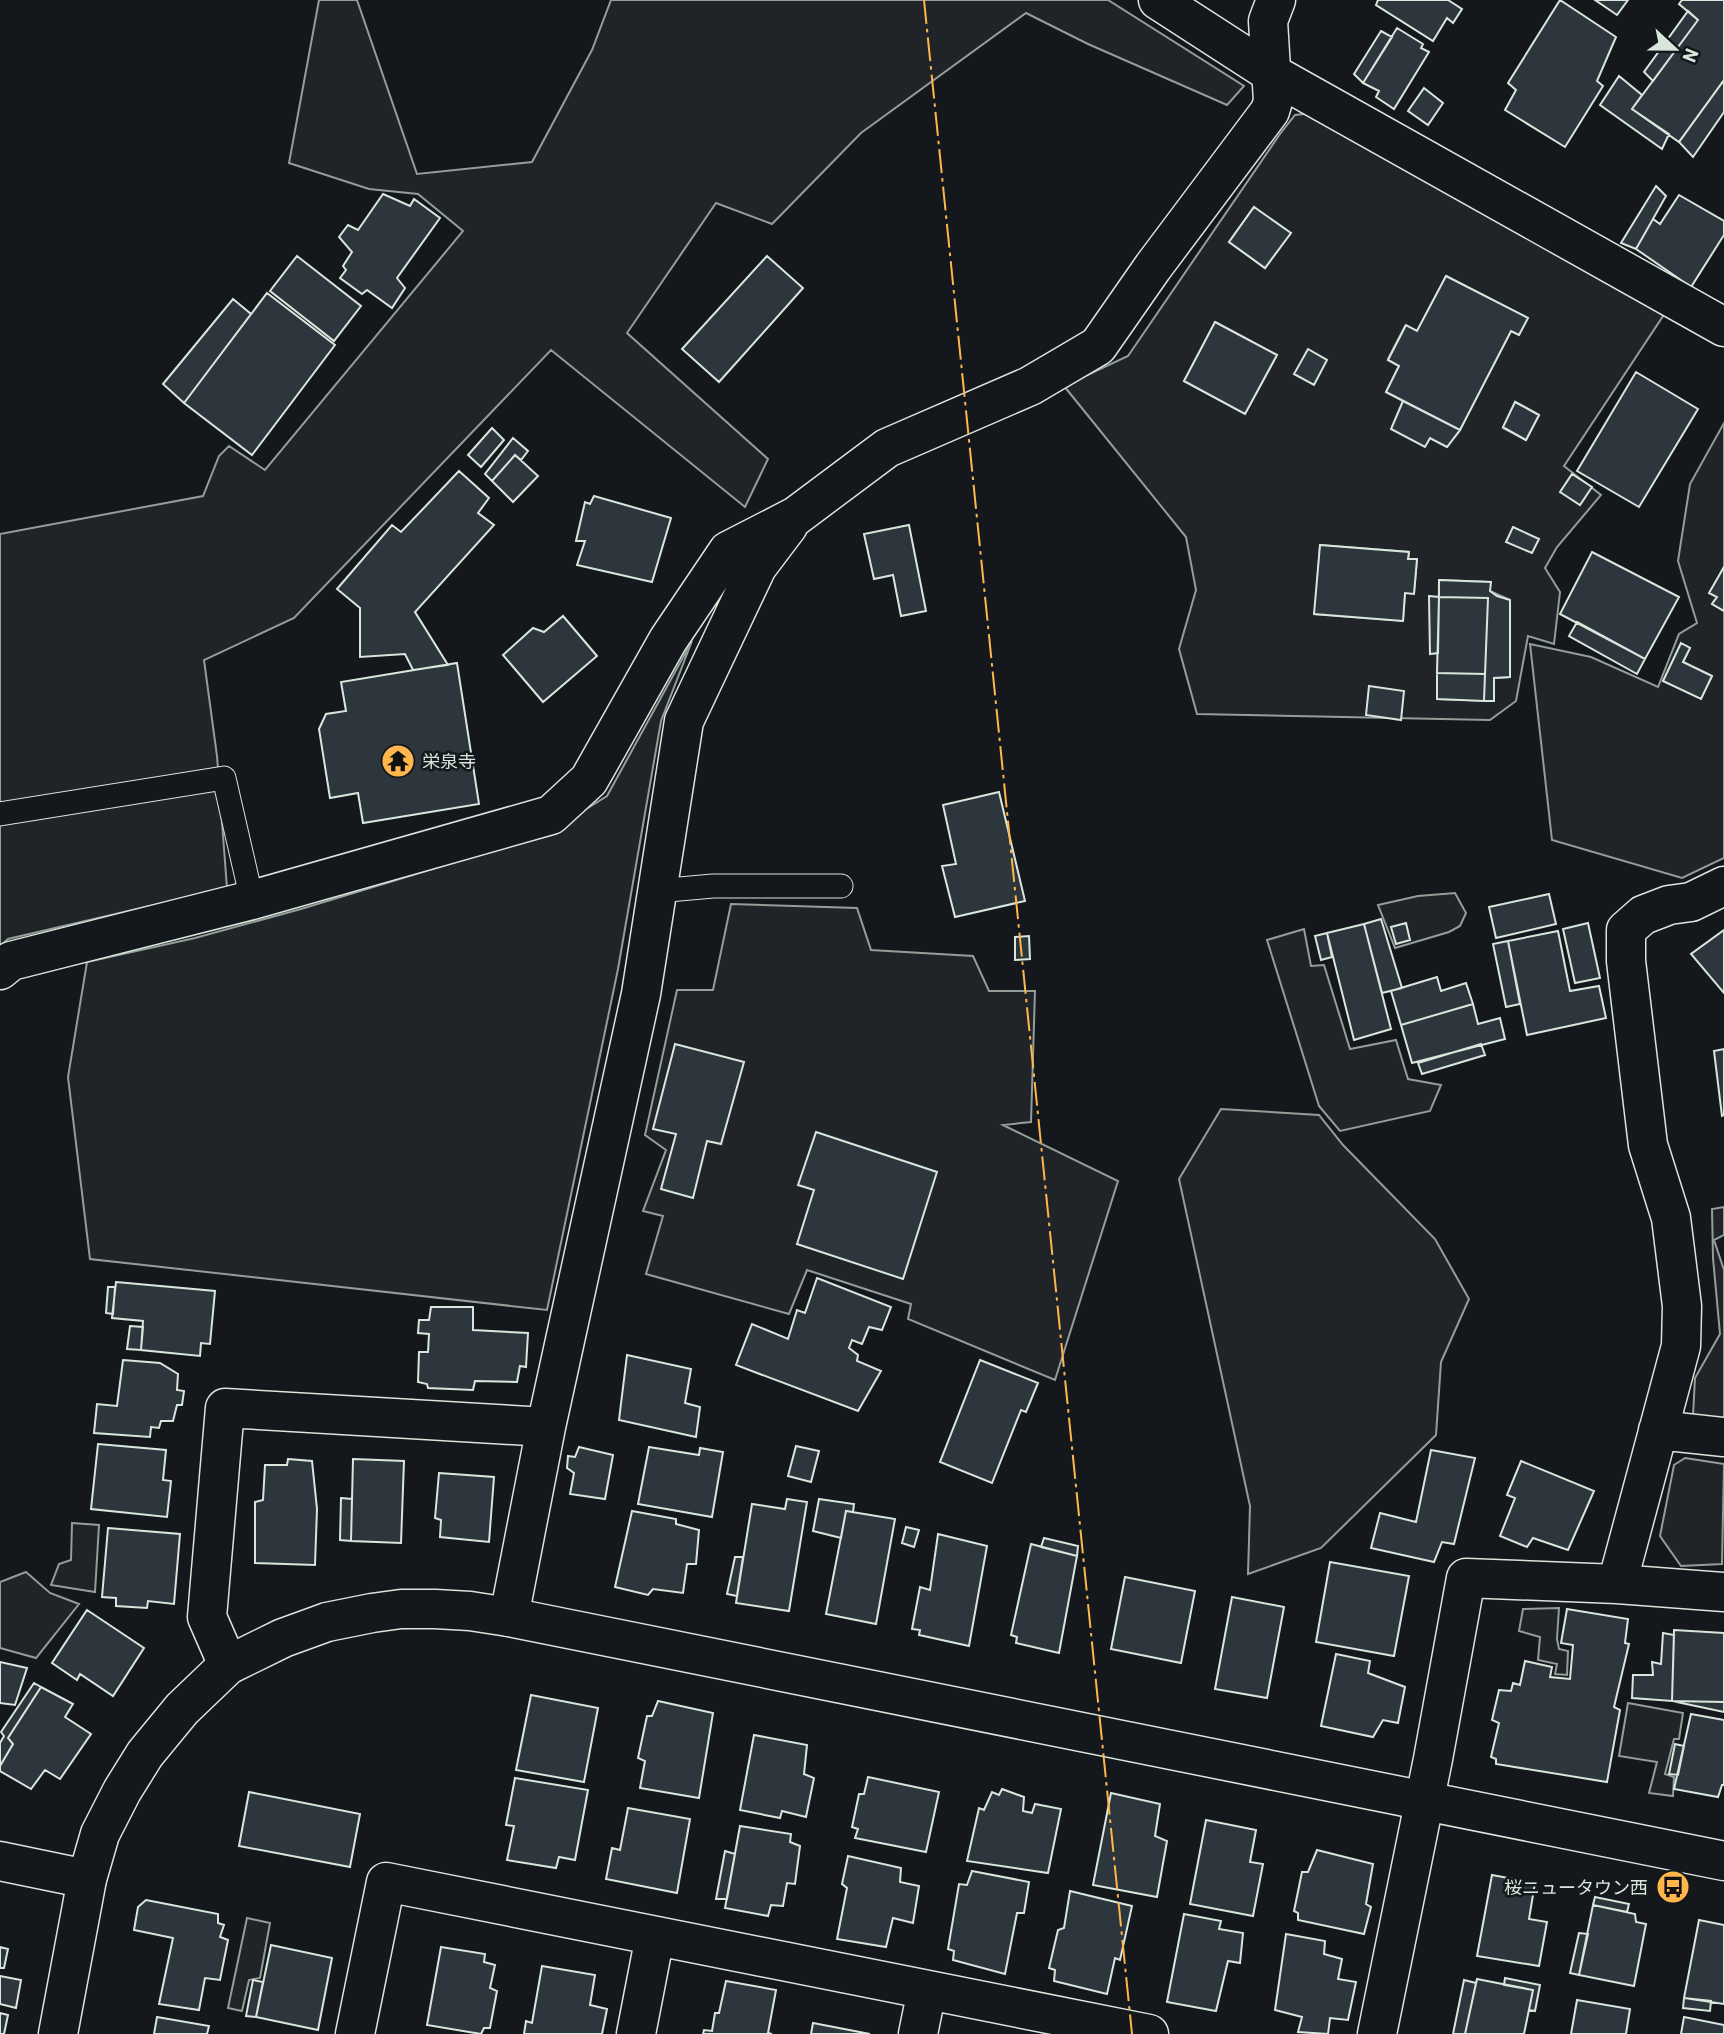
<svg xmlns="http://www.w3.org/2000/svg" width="1724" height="2034" font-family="Barlow,'Noto Sans JP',sans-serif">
  <rect width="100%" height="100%" fill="#14181c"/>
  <!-- green -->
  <path fill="#202428" stroke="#939e99" stroke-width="2" fill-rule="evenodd" d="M319,0H357L417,174L532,162L592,50L611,0H1108L1244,86L1227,105L1088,44L1026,13L861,133L772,224L716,203L627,333L768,459L745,507L551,350L294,618L204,660L217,756L227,888L8,939L0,946V534L203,496L219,456L229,446L265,470L463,231L418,194L369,189L289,163Z
    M1312,113L1665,313L1564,466L1601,495L1557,547L1545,568L1560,592L1554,644L1528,636L1516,701L1490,720L1197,714L1179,649L1196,590L1186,537L1064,386L1128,356L1280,134L1295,115ZM1254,207L1290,233L1265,268L1229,242ZM1446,276L1527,318L1519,335L1511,331L1460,430L1447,447L1430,438L1425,446L1392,429L1403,401L1386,392L1399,366L1388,359L1405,326L1417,331ZM1215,322L1277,355L1245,414L1184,381ZM1516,402L1539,415L1526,440L1503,428ZM1320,545L1409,552L1408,559L1417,560L1414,593H1405L1403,621L1315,614ZM1439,580L1490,582V591L1510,600V677L1494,678V701L1437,699Z
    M1724,423V567L1710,592L1717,597L1712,604L1724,611V858L1682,878L1552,840L1530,644L1591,657L1658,687L1679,634L1697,623L1678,561L1690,484ZM1681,644L1690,648L1683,662L1712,676L1701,698L1663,681Z
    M692,641L661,721L618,969L547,1310L90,1259L68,1077L87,962L195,938L301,909L544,835L607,796Z
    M1455,893L1466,913L1460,926L1449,932L1395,948L1378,905L1418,896Z
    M731,904L857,908L871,950L973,956L989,991H1035L1031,1122L1003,1125L1118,1181L1055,1380L908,1319L911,1304L807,1270L789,1314L646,1274L663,1216L643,1211L666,1150L645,1135L677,990H713Z
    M1304,929L1311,966L1324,965L1350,1049L1396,1040L1408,1079L1441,1085L1430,1111L1340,1131L1319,1106L1267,940Z
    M1221,1109L1319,1115L1343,1145L1435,1239L1469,1299L1441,1362L1436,1435L1321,1548L1248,1574L1250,1506L1179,1179Z
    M1724,1207V1235L1714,1240L1724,1270V1420L1693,1416L1695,1378L1720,1334L1713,1258L1712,1209Z
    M1685,1458L1724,1464L1722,1564L1681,1566L1660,1536L1674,1465Z
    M72,1523L99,1525L95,1592L51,1585L59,1564L71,1560Z
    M26,1572L50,1593L79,1604L36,1658L0,1648V1582Z
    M1559,1608L1557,1639L1559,1649L1568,1651L1567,1675L1555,1674L1557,1664L1538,1660L1540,1637L1519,1631L1523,1609Z
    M1628,1703L1683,1713L1679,1739H1674L1665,1774L1674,1777L1673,1796L1649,1793L1657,1762L1619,1756Z
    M247,1918L270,1923L260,1978L249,1980L242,2011L228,2008Z"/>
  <!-- building -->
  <path fill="#2c363c" stroke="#d8e6dc" stroke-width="2" d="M1378,0H1448L1462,9L1453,23L1447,18L1433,41L1376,5Z
    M1560,0L1616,37L1597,81L1603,86L1565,147L1505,110L1516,90L1508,83Z
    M1595,0H1628L1617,15Z
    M1682,0H1724V80L1679,142L1632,109L1698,20L1679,4Z
    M1688,11L1698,20L1653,81L1644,72Z
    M1397,28L1423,44L1421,48L1429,52L1394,109L1376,97L1379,91L1363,83Z
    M1381,31L1392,37L1363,83L1354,74Z
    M1619,76L1642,95L1632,109L1669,134L1662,149L1600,105Z
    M1724,80V112L1693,157L1679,142Z
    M1424,88L1443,103L1428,125L1408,111Z
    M1656,186L1666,196L1636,249L1621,243Z
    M383,194L410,206L414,199L440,218L397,278L405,288L392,308L367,290L362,294L340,278L346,270L343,266L352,252L339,237L348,225L358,230Z
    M1679,195L1724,221V235L1691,287L1636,249L1653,219L1660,224Z
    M1254,207L1291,233L1265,268L1229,242Z
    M297,256L361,306L334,341L270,291Z
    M767,256L803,288L719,382L682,349Z
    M1446,276L1528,318L1519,335L1511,331L1460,430L1386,392L1399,366L1388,360L1406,325L1417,331Z
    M267,293L335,345L252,455L184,403Z
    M233,299L251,314L184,403L163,384Z
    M1215,322L1277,355L1245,414L1184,381Z
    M1308,349L1327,360L1314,385L1294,374Z
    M1636,372L1698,409L1639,507L1577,471Z
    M1403,401L1460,430L1447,447L1430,438L1425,447L1391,429Z
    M1515,402L1539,415L1526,440L1503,427Z
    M492,428L504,440L481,467L468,455Z
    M513,438L528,451L521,460L515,455L492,481L485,474Z
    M515,455L538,476L513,502L492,481Z
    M459,471L489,498L478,513L494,525L415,612L448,665L413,670L405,654L360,657V608L337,589L392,525L401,532Z
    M1572,474L1592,487L1580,505L1560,492Z
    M594,496L671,518L652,582L577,565L585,541H576L585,502L590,504Z
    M909,525L926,611L901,616L893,575L874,579L864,534Z
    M1513,527L1539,539L1532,553L1506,542Z
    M1320,545L1409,552L1408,559H1417L1414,594L1405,593L1403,621L1314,614Z
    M1592,552L1679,597L1645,659L1560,614Z
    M1724,567V611L1712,604L1717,597L1709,593Z
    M1439,580L1491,582L1490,591L1497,596L1510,600V677L1494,678V701H1484L1488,598L1439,597Z
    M1429,596L1439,597L1438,653L1430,654Z
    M1439,597L1488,598L1485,674L1437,673Z
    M563,616L597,656L543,702L503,655L533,628L544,632Z
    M1577,622L1645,659L1637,674L1569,636Z
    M1681,643L1690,648L1683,662L1712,676L1701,699L1663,681Z
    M457,663L479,804L363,823L358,793L330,798L319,729L326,714L346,711L341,682Z
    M1437,673L1485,674L1484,701L1437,699Z
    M1369,686L1404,691L1401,720L1366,715Z
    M999,792L1025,901L955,917L942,866L956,864L943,805Z
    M1549,894L1556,924L1496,938L1489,907Z
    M1381,919L1402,988L1382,993L1364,924Z
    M1406,923L1410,940L1396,944L1391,927Z
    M1588,923L1600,978L1575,983L1563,929Z
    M1364,924L1391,1029L1354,1040L1327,933Z
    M1724,930V993L1691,954Z
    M1558,931L1570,991L1599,986L1606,1018L1527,1035L1508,941Z
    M1327,933L1332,957L1321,960L1315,936Z
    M1029,936L1030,959L1015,960V937Z
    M1508,941L1520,1004L1506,1007L1493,944Z
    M1437,977L1441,991L1466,983L1473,1004L1401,1025L1391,991Z
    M1473,1004L1478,1024L1500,1018L1505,1039L1412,1063L1401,1025Z
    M675,1044L744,1062L721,1144L707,1141L693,1198L661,1189L676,1134L653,1129Z
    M1481,1044L1485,1055L1422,1074L1418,1063Z
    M1724,1049V1115L1722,1116L1714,1051Z
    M816,1132L937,1172L903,1279L797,1244L814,1190L798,1185Z
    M817,1278L891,1307L882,1330L869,1327L862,1344L852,1340L849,1348L858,1355L857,1361L881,1371L858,1411L736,1365L752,1324L788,1339L797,1310L805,1313Z
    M116,1282L215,1291L210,1344L201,1343L200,1356L141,1350L143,1321L112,1318Z
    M108,1287H115L113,1314L106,1313Z
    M431,1307H473V1330L528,1333L526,1367L520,1366L517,1382L475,1381L473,1390L428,1388L427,1384L418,1382L419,1352H428L429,1334L418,1333L419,1320H429Z
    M130,1326L143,1327L141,1350L127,1349Z
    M627,1355L691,1369L685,1403L700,1407L696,1437L619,1420Z
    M123,1360L160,1363L178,1374L177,1390L184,1391L182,1405H177L173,1421H161L159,1428L151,1427L150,1437L94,1433L97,1404L117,1406Z
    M980,1360L1038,1383L1026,1412L1021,1410L992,1483L940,1462Z
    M98,1444L166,1450L163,1480L171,1481L167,1517L91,1509Z
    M796,1446L819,1451L811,1482L788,1476Z
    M579,1447L613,1455L605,1499L570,1494L574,1473L567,1468L568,1456L575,1457Z
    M649,1447L699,1455L700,1448L723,1452L712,1517L638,1504Z
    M1431,1450L1475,1458L1454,1544L1442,1542L1434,1562L1371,1548L1380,1513L1416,1522Z
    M288,1459L312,1461L317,1509L315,1565L255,1563V1502L263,1500L265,1465H287Z
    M353,1459L404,1461L401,1543L351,1541Z
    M1521,1461L1594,1491L1568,1550L1533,1538L1527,1547L1500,1536L1515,1498L1507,1495Z
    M439,1473L494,1477L489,1542L440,1537L441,1520L435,1518Z
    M341,1498L352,1499L351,1541L340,1540Z
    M787,1499L807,1502L789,1611L736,1603L752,1504L785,1509Z
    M819,1499L854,1504L853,1512L846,1511L841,1538L813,1531Z
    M632,1511L676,1519V1524L699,1530L696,1564H687L683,1593L653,1589L648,1595L615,1587Z
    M846,1511L895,1519L876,1624L826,1614Z
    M906,1527L919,1530L914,1547L902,1543Z
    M108,1528L180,1534L174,1604L148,1601L147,1608L116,1606V1598L102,1597Z
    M938,1534L987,1546L969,1646L919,1635L920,1630L912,1629L920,1587L930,1590Z
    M1044,1538L1078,1546L1077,1556L1041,1547Z
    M1031,1544L1077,1556L1059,1653L1016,1643L1017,1637L1011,1635Z
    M735,1557H743L737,1596L727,1594Z
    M1330,1562L1409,1576L1394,1656L1316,1642Z
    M1125,1577L1195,1591L1181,1663L1111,1649Z
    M1232,1597L1284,1607L1267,1698L1215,1689Z
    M1567,1609L1628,1619L1625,1643L1629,1644L1614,1707L1620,1710L1607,1782L1496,1764V1759L1491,1757L1499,1723L1492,1720L1499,1690L1511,1691L1513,1683L1520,1685L1525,1661L1552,1667L1550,1677L1570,1679L1573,1645L1561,1643Z
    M87,1610L144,1648L113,1696L80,1674L77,1680L52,1663Z
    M1674,1630L1724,1633V1702L1672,1701Z
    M1663,1633L1674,1635L1672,1701L1632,1698L1633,1675H1653L1652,1662L1661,1664Z
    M1336,1654L1370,1661L1368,1673L1405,1687L1398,1723L1383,1720L1373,1737L1321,1726Z
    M0,1662L27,1668L15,1705L0,1703Z
    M34,1683L41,1687L8,1738L13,1744L0,1766V1743L4,1736L1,1732Z
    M41,1687L73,1704L65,1717L91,1734L60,1779L45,1770L31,1789L0,1771V1766L13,1744L8,1738Z
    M531,1695L598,1708L584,1782L516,1770Z
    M658,1701L713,1713L699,1798L640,1788L645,1761L638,1758L647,1716H652Z
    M1672,1701L1724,1702V1712Z
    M1691,1714L1724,1720V1785H1722L1718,1797L1674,1789Z
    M754,1735L807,1745L804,1774L814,1778L806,1817L782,1811L780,1818L740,1810Z
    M1675,1744L1684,1746L1678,1775L1669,1774Z
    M868,1777L939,1792L926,1852L855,1838L858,1829L852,1827L859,1794H864Z
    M515,1778L588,1790L575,1860L559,1857L556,1868L507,1860L514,1826L506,1825Z
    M1002,1789L1024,1797L1023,1811L1032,1813L1035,1804L1061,1809L1048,1873L967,1861L979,1808L984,1810L992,1792L999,1795Z
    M249,1792L360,1814L350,1867L239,1846Z
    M1111,1793L1160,1804L1155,1836L1167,1841L1157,1897L1093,1885Z
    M628,1808L690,1819L677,1893L606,1879L612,1848L620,1850Z
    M1206,1820L1256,1830L1250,1862L1263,1864L1253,1916L1190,1904Z
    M740,1826L791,1834L790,1842L800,1846L795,1884L787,1883L783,1906L771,1905L768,1916L725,1908Z
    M1317,1850L1373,1864L1366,1904L1371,1907L1364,1934L1298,1920V1913L1294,1911L1302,1872H1308Z
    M725,1851L735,1854L727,1899H716Z
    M848,1856L901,1868L900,1882L919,1886L913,1923L893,1918L886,1947L837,1939L847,1888L842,1884Z
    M972,1871L1029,1882L1024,1913H1017L1005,1974L953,1960L954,1951L948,1949L959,1884L967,1885Z
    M1492,1875L1535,1883L1529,1919L1547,1922L1539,1966L1477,1956Z
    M1070,1891L1132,1906L1120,1960L1115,1958L1107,1994L1054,1981L1055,1970L1049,1968L1058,1930L1064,1928Z
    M1595,1897L1629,1904L1627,1912L1593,1905Z
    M146,1900L218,1914V1923L224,1925L220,1937L228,1940L220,1980L205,1978L199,2010L159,2004L173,1938L134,1930L138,1907Z
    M1593,1905L1635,1914L1636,1922L1646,1924L1634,1986L1579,1975Z
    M1184,1914L1221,1921L1219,1929L1243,1933L1240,1963L1228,1961L1216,2011L1167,2002Z
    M1699,1920L1724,1925V2004L1684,1998Z
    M1579,1933L1588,1934L1579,1975L1570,1973Z
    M1286,1934L1325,1941L1324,1954L1342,1959L1338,1979L1356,1982L1348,2020L1330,2018L1328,2034L1298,2032L1302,2017L1275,2010Z
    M271,1945L332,1958L318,2030L256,2017Z
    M0,1947L8,1949L4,1968H0Z
    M441,1947L485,1954L484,1962L495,1965L490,1988L497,1991L490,2028H484L481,2034L427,2025Z
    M542,1966L595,1975L590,2005L607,2009L602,2034H524L526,2021L532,2023Z
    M0,1976L21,1980L16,2008L0,2004Z
    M1505,1978L1540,1985L1535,2011L1529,2010L1533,1990L1504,1985Z
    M1477,1979L1533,1990L1524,2034H1465Z
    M253,1980L263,1982L256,2017L246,2016Z
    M1464,1980L1476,1983L1465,2034H1453Z
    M726,1981L776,1990L768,2033L772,2034H703L704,2030L712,2031L715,2013H719Z
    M1684,1998L1711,2001L1710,2011L1683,2008Z
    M1577,2000L1630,2009L1626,2034H1571Z
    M0,2013L8,2015L4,2034H0Z
    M157,2017L209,2026L207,2034H154Z
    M1684,2017L1724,2025V2034H1681Z
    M813,2023L870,2034H811Z"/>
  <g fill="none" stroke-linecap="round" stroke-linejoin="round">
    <defs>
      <path id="service" d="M0,814L224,778L252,900
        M657,891L713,886H841"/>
      <path id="minor" d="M1158,0L1271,73L1724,327
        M0,970L11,961L252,900L551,815L589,780L668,640L728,551L796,516L887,448L1030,386L1098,346L1153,267L1270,111L1273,101L1268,21L1276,0
        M1658,1430L1724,1437
        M1617,1584L1681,1346L1682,1306L1671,1218L1648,1145L1626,961V930L1643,915L1669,905L1691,902L1724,886
        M509,1617L546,1427L641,994L684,721L757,567L788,526
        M228,1665L207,1617L225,1408L546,1427
        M0,1861L87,1879
        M355,2034L386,1882L1149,2034
        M636,2034L655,1936
        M918,2034L927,1990
        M1377,2034L1433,1759L1466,1578L1617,1584L1724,1592"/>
      <path id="tertiary" d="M58,2034L87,1879L100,1834L122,1791L145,1754L182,1709L228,1665L283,1638L327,1622L372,1613L401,1609H435L470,1611L509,1617L1724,1861"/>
    </defs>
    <!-- service casing -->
    <use href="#service" stroke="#d8e6dc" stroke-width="25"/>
    <!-- minor casing -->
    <use href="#minor" stroke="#d8e6dc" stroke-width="41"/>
    <!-- tertiary casing -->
    <use href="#tertiary" stroke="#d8e6dc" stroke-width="41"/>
    <!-- service -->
    <use href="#service" stroke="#14181c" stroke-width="23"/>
    <!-- minor -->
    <use href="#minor" stroke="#14181c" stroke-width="38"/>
    <!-- tertiary -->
    <use href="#tertiary" stroke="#14181c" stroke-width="38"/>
    <!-- power -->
    <path stroke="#ffb74d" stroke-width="2" stroke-dasharray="24 5 3.5 5" stroke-linecap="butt" d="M924,0L1132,2034"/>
  </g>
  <!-- icons -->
  <defs>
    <symbol id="temple-disc" viewBox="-11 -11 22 22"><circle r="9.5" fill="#ffb74d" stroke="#14181c"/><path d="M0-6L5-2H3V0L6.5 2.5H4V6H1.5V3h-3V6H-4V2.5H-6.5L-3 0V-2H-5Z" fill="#111"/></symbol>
    <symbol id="bus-disc" viewBox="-11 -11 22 22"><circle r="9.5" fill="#ffb74d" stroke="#14181c"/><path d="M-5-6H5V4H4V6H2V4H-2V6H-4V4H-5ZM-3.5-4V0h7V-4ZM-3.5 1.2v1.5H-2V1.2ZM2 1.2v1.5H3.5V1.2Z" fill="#111"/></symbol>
  </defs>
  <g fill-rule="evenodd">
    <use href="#temple-disc" x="379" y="742" width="38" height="38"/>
    <use href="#bus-disc" x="1654" y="1868" width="38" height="38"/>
  </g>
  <g text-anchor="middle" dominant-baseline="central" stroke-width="5" stroke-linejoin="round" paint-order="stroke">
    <!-- poi labels -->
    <g font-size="18" fill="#d8e6dc" stroke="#14181c" text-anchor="start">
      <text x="422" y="761">栄泉寺</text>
      <text x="1648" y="1887" text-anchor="end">桜ニュータウン西</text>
    </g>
  </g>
  <!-- north arrow -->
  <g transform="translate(1675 49) rotate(112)" stroke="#14181c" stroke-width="5" paint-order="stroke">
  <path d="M0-5L12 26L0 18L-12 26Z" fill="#d8e6dc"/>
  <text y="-10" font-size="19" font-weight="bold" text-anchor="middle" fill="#d8e6dc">N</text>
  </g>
</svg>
